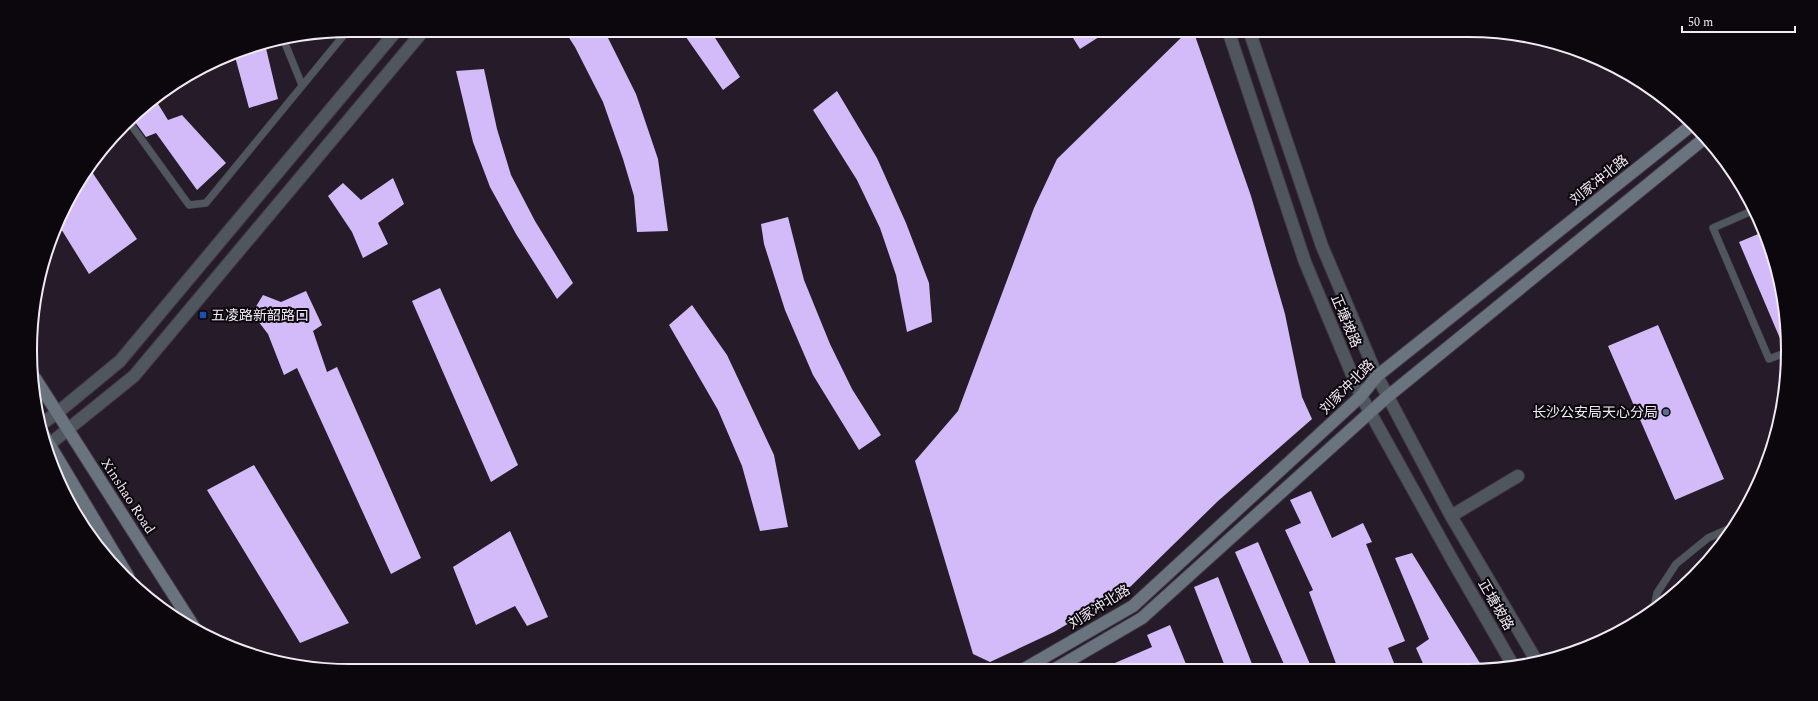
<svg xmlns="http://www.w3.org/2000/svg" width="1818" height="701" font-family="Spectral,'Noto Sans SC',serif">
  <rect width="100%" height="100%" fill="#261b29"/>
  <!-- building -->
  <path fill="#d3baf9" d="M564,30H604L636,94L658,159L668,231L637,232L634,196L623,159L603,102L575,47Z
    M681,30H710L740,77L723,90Z
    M1068,30H1110L1080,49Z
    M1189,30H1193L1251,196L1285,314L1302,397L1312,419L1218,501L1130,587L1054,632L990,662L973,654L915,461L958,411L1034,208L1057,159Z
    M265,44L278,99L249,108L234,53L247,47Z
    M484,69L497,129L511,175L535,221L573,283L557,299L516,234L490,187L473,142L456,71Z
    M837,91L877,158L906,223L929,283L932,322L907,332L896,275L880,228L857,180L813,110Z
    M155,99L168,120L182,115L226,163L197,190L156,133L146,137L132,118L139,109Z
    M90,169L137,239L89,274L58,224L73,190Z
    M393,178L404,204L378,223L388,244L363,258L352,232L328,196L343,183L361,200Z
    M788,217L804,280L830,344L852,389L881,435L859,450L813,375L785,310L764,244L761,224Z
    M1763,232L1773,256L1785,309L1787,347L1784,348L1739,242Z
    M440,288L518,465L491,482L412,301Z
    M306,291L322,325L313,331L327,372L337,367L421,558L391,574L297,368L284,375L268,334L252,313L263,295L281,302Z
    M692,305L727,355L774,455L788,527L760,531L742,466L718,410L669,325Z
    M1658,325L1724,479L1675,500L1608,346Z
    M254,465L349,623L300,643L207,490Z
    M1311,491L1332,538L1363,523L1372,542L1366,544L1405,641L1388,648L1396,668L1338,669L1309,592L1313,590L1285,530L1301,523L1290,500Z
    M510,531L548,617L527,626L515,606L476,625L453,567Z
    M1258,542L1312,669H1286L1235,552Z
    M1412,553L1483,668H1425L1416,648L1429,639L1395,558Z
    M1218,577L1254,669H1226L1194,587Z
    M1170,625L1188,669H1101L1152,647L1147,635Z"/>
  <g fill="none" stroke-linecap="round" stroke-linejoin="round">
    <defs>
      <path id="service" d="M284,41L302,85
        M129,122L189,205L206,203L348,30
        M1754,210L1713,228L1769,359L1787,352
        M1654,608L1657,593L1676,564L1708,538L1735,526"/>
      <path id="tertiary" d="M1228,30L1305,262L1361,396L1454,563L1514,667
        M1249,30L1322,246L1377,376L1451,516L1536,660
        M40,425L57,413L120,361L397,30
        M46,447L134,376L424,30
        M1451,516L1518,476"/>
      <path id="secondary" d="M35,378L196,630
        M42,432L128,576
        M1024,669L1133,606L1361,396L1377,376L1693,124
        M1055,669L1142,618L1387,397L1706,137"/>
    </defs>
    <!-- service casing -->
    <use href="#service" stroke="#423845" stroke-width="8"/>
    <!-- tertiary casing -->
    <use href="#tertiary" stroke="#423845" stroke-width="14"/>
    <!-- secondary casing -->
    <use href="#secondary" stroke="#423845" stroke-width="14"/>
    <!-- service -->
    <use href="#service" stroke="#4f565d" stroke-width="7"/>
    <!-- tertiary -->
    <use href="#tertiary" stroke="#4f565d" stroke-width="12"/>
    <!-- secondary -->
    <use href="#secondary" stroke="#6a747f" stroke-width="12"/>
  </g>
  <!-- markers -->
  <rect fill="#1a4fb4" stroke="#0c070d" stroke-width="1.5" x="199" y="311" width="8" height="8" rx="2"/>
  <circle fill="#5c6f8a" stroke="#0c070d" stroke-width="1.5" cx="1666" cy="412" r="4"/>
  <g text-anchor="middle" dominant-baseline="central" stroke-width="4" stroke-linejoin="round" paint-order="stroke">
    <!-- street labels -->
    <g font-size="14" fill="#f1e9f3" stroke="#0c070d">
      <text transform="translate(1599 180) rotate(-39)">刘家冲北路</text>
      <text transform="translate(1346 321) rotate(67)">正塘坡路</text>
      <text transform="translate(1347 387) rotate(-45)">刘家冲北路</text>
      <text transform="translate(128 496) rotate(57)">Xinshao Road</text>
      <text transform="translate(1496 605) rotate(60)">正塘坡路</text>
      <text transform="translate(1099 607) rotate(-32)">刘家冲北路</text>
    </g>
    <!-- poi labels -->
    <g font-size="14" fill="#f1e9f3" stroke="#0c070d" text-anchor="start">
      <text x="211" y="315">五凌路新韶路口</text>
      <text x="1658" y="412" text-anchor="end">长沙公安局天心分局</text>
    </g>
  </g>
  <!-- crop -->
  <path d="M0 0H1818V701H0ZM350 37H1468A313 313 0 0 1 1781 350V351A313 313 0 0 1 1468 664H350A313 313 0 0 1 37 351V350A313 313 0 0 1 350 37Z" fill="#0c070d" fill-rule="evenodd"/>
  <path fill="none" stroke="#f1e9f3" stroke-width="2" d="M350 37H1468A313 313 0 0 1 1781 350V351A313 313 0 0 1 1468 664H350A313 313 0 0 1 37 351V350A313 313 0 0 1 350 37Z"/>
  <!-- scale -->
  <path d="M1682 26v6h113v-6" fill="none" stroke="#f1e9f3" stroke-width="2"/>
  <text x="1688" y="26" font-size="12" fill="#f1e9f3" stroke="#0c070d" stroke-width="3" paint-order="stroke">50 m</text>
</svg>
